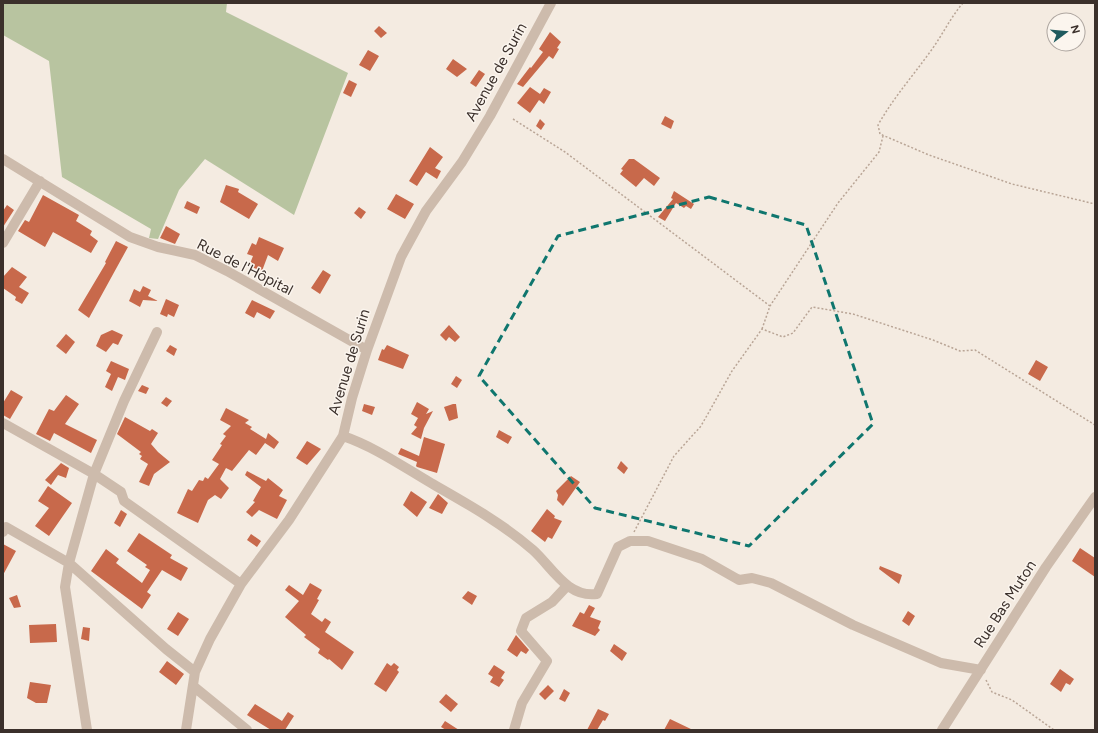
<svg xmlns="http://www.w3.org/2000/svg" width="1098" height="733" font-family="Figtree,sans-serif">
  <rect width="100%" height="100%" fill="#f4ebe1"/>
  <!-- green -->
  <path fill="#b8c4a0" d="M3,3H227L226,12L348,73L294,215L205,159L179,190L158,239L149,238L151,229L62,177L49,61L3,35Z"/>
  <!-- building -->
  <path fill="#c8694b" d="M379,26L387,33L381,38L374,31Z
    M550,32L561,42L557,48L559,49L553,59L549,56L523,87L517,84L530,67L531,68L543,52L539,49Z
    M368,50L379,56L370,71L359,65Z
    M453,59L467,69L457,77L446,69Z
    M479,70L485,74L476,87L470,83Z
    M349,80L357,84L351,97L343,93Z
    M530,87L540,94L544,88L551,92L544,104L539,100L530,113L517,103Z
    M665,116L674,121L671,129L661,124Z
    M540,119L545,124L541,130L536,126Z
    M430,147L443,157L435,168L441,171L437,179L426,172L417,186L409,181Z
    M629,159H634L660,178L654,186L644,178L636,187L620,174L623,170L621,169Z
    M226,185L239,189L238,192L258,204L249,219L220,202Z
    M674,191L694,204L691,209L686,206L684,208L676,203L665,221L658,217L673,199L671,198Z
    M396,194L414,204L405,219L387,209Z
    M43,195L79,215L76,221L92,231L90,235L98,241L91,253L53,232L45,247L18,231L25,220L29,222Z
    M187,201L200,207L197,214L184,208Z
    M7,205L14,210L3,227V211Z
    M359,207L366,212L361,219L354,213Z
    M166,226L180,234L175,244L160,238Z
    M259,237L284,248L278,261L268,255L262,271L249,266L253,256L247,254L252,243L256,245Z
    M116,241L128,247L89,318L78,310L106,263L105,262Z
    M12,267L27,277L19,287L29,293L22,304L15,300L16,297L3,288V277Z
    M323,270L331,275L320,294L311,288Z
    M143,286L151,290L148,296L158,301L143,300L140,307L129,301L134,289L140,292Z
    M166,299L179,305L174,317L168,314L167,317L160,314Z
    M252,300L275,311L270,319L257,312L254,318L245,313Z
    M449,325L460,337L455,342L449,337L446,341L440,335Z
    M112,330L123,335L118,345L113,343L106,352L96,346L101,335Z
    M66,334L75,342L66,354L56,346Z
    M170,345L177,349L174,356L166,351Z
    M387,345L409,355L403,369L378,360L382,349L384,350Z
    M1036,360L1048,367L1040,381L1028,374Z
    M111,361L129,369L125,380L118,377L112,391L105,387L111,374L106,371Z
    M456,376L462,380L457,388L451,384Z
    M142,385L149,388L146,394L138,391Z
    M11,390L23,397L10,419L3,415V403Z
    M66,395L79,404L65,424L97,440L91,453L54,433L50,441L36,434L49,409L54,411Z
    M166,397L172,401L167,407L161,403Z
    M417,402L429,409L426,414L433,411L424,428L421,439L411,434L417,427L414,425L418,418L411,414Z
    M364,404L375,407L372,415L362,411Z
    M453,404H456L458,418L449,421L444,407Z
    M226,408L249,420L245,423L252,427L250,429L266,439L268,433L279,442L274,449L265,443L256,455L249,450L232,471L226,468L220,479L229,488L221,499L215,495L208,500L198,523L177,513L188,489L192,491L199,480L203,481L205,477L208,479L219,464L212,460L222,445L220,444L226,436L223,434L231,426L220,420Z
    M125,417L150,431L152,429L158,433L151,444L158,452L170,462L154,474L149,486L139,482L148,464L140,459L142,456L139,454L141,452L117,434Z
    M499,430L512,437L508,444L496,437Z
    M424,437L445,444L437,473L417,467L416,466L417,462L398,454L401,448L419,456Z
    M307,441L321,449L307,465L296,458Z
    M621,461L628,468L624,474L617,468Z
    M61,463L69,468L66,478L58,475L51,485L45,480Z
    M247,471L266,481L268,478L283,490L279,496L287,500L277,519L259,510L252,517L246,512L255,502L253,501L261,487L245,475Z
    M571,476L580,482L563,506L557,500L558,495L556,491Z
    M48,486L72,503L49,536L35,526L49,508L38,501Z
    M411,491L427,502L417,517L403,505Z
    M438,494L448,503L442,514L429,508Z
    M547,509L555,516L554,518L562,521L552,539L548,537L545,542L531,531Z
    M121,510L127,514L120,527L114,523Z
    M139,533L172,555L170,558L188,568L181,581L162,570L147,592L151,595L142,609L91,571L106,549L119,559L116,563L142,583L150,570L145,567L147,565L127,551Z
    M251,534L261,541L257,547L247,540Z
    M3,544L16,551L3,575Z
    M1080,548L1095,558V577L1072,561Z
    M880,566L902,575L899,584L879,569Z
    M310,583L322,590L317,599L319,600L311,614L322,622L325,618L331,622L325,632L354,652L342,670L329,659L328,660L318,653L320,649L304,637L306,635L285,617L299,601L285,590L289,585L303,595Z
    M468,591L477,596L472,605L462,598Z
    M17,595L21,607L14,608L9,598Z
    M589,605L595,608L590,617L601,621L598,628L600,630L595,636L572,626L580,612L584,614Z
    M908,611L915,616L909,626L902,621Z
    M178,612L189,619L178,636L167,629Z
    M56,624L57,642L30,643L29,625Z
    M83,627L90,628L89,641L81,639Z
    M516,635L529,650L526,654L521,651L517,657L507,650Z
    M614,644L627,653L622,661L610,651Z
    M167,661L184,674L176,685L159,672Z
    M387,663L391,666L394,663L399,667L397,670L399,672L386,692L374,684Z
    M494,665L505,672L501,678L504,680L499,687L490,682L493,677L488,674Z
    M1060,669L1074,679L1070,685L1066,683L1061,692L1050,684Z
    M30,682L51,685L47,703H36L27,698Z
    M548,685L554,691L545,700L539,694Z
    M564,689L570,693L565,702L559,699Z
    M446,694L458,704L451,712L439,702Z
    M255,704L282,721L288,712L294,716L285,730H271L247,715Z
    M598,709L609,714L605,721L603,720L597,730H587Z
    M670,719L693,730H664Z
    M445,721L459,730H446L441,727Z"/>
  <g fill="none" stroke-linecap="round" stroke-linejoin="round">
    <!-- path -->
    <path stroke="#b9a596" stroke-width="1.5" stroke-dasharray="2 2" stroke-linecap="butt" d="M963,3C950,18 942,36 930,52C912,77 894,97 878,125L880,134L929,155L1012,184L1095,204
      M513,119L565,152L770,306
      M762,329L770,306L838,203L879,152L883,136
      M634,532L674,456L701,426L732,371L762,329L783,337L793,333L812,307L853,314L933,340L960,351L975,350L1095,425
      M986,680L992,692L1012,700L1054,730"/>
    <!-- minor -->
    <path stroke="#cdbbac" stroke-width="10" d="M3,159L130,237L158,247L195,255L227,271L367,350
      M3,243L40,181
      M3,423L94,474L121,492L124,501L241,584
      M343,436C375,447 402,466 431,483C466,503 502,523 533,550C552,567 567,598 597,594L618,547L630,541H648L702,559L739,580L752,578L771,583L853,625L941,663L981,670
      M3,532L6,527L69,563L166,649L195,672
      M193,686L247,730
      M87,730L65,587L69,563L94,474L124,401L157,332
      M186,730L195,672L210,639L241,584L289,520L343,436L352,398L367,350L401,257L426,211L462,162L490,116L551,3
      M514,730L522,703L547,661L521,631L526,618L552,602L567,586
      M942,730L1046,567L1095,497"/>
  </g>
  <!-- marked area -->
  <path fill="none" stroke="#0f766e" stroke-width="3" stroke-dasharray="8 5" stroke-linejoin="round" d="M709,197L806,225L873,424L749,546L595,508L479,376L558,236Z"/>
  <g text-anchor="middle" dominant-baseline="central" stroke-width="3" stroke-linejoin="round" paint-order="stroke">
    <!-- street labels -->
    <g font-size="15" fill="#3b302b" stroke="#fbf5ee">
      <text transform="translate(496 72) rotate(-61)">Avenue de Surin</text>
      <text transform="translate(245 267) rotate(27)">Rue de l'Hôpital</text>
      <text transform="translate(349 362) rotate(-73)">Avenue de Surin</text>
      <text transform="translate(1005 604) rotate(-57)">Rue Bas Muton</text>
    </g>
  </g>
  <!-- border -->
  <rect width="1098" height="733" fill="none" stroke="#3b302b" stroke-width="8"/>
  <!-- north arrow -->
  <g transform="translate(1066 32) rotate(74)"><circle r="19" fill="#fbf5ee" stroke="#aea6a0"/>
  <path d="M0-3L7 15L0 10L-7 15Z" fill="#1f5a5e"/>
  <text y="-6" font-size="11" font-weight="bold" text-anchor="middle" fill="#3b302b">N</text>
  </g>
</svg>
